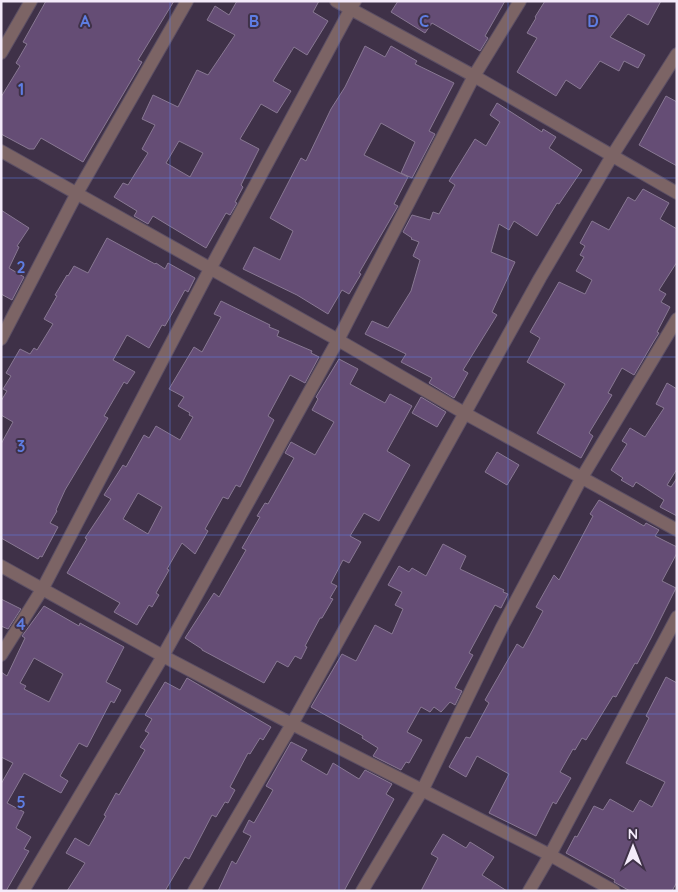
<svg xmlns="http://www.w3.org/2000/svg" width="678" height="892" font-family="Quicksand,sans-serif">
  <rect width="100%" height="100%" fill="#3f3148"/>
  <!-- building -->
  <path fill="#654d75" stroke="#887893" fill-rule="evenodd" d="M46,1H174L138,60L142,62L83,162L41,138L34,149H29L1,134V97L20,66L16,63L27,44L23,42Z
    M237,1H319L313,12L328,21L307,55L294,47L273,81L291,91L277,113L261,104L240,139L259,149L241,185L243,187L235,202L237,203L230,215L226,213L206,248L153,216L148,224L134,216L137,211L114,197L123,183L128,185L148,153L142,149L155,125L142,119L153,95L178,107L197,70L208,75L235,35L207,20L215,6L229,15ZM179,141L203,153L190,177L166,163Z
    M398,1H505L485,36L488,38L480,51L432,23L425,33L391,12Z
    M545,1H661L648,25L628,14L610,37L645,55L638,68L624,61L619,71L600,61L580,89L566,80L556,96L517,72L537,38L527,33L536,18L535,17Z
    M365,46L385,57L391,46L417,61L415,64L454,83L429,131L435,134L412,178L401,173L415,142L381,123L364,155L408,177L394,204L398,206L359,273L361,274L349,294L342,290L328,314L297,295L243,269L254,247L280,260L293,231L270,218L301,158L306,161L331,109L345,87Z
    M666,96L677,102V166L639,145Z
    M497,103L542,132L543,129L556,137L549,148L582,170L559,204L557,203L537,236L514,221L509,230L499,224L491,252L515,262L492,312L497,315L463,370L468,373L454,398L429,383L432,378L401,362L406,354L365,334L372,321L388,328L411,291L420,260L413,256L419,242L411,239L412,238L403,232L412,215L430,220L433,212L439,214L455,185L449,181L475,139L486,146L500,122L490,115Z
    M643,189L669,203L660,219L677,229V262L659,290L666,294L661,302L670,307L657,332L659,333L654,341L634,375L622,368L608,393L612,395L589,433L593,436L581,458L537,433L565,384L527,362L540,338L530,332L559,282L585,294L592,280L576,271L584,257L580,255L585,246L580,243L592,221L609,230L628,197L635,201Z
    M1,210L29,228L17,246L19,247L9,268L24,277L12,300L1,294Z
    M107,238L155,264L156,263L165,269L168,263L195,278L188,292L185,290L165,326L162,325L149,348L127,335L113,360L135,372L127,384L124,382L104,416L108,418L65,490L56,510L57,511L50,523L58,527L42,557L40,556L38,559L1,538V444L13,422L1,415V401L7,391L3,389L11,376L6,373L20,349L30,354L34,348L37,350L53,324L44,319L57,296L55,295L67,275L68,276L74,266L88,273Z
    M221,301L270,325L269,327L279,331L277,336L312,351L311,353L319,357L305,383L290,375L268,416L274,420L240,487L236,485L228,499L223,497L205,529L208,531L195,554L182,543L167,569L169,570L156,593L159,595L152,607L149,605L137,625L114,612L120,603L67,573L87,539L85,538L111,499L104,495L123,465L126,467L144,435L149,438L156,426L180,440L193,417L189,415L190,413L178,406L184,397L169,389L194,347L202,352L221,317L214,314ZM138,493L162,507L148,534L123,519Z
    M339,359L358,369L350,384L385,403L390,394L412,406L387,451L410,465L379,521L364,513L350,536L361,542L349,563L343,560L331,583L337,586L330,598L333,599L322,618H320L305,646L307,647L301,659L295,656L288,667L277,661L264,683L202,650V649L185,638L214,593L219,597L246,550L242,548L260,517L257,516L265,503L268,504L294,458L285,453L291,442L315,455L334,422L312,410L318,399L316,397Z
    M667,383L677,389V469L667,485L671,487L677,478V516L660,507L664,500L636,482L633,487L621,480L623,478L611,470L627,444L622,441L630,428L645,437L664,408L656,404Z
    M421,397L446,412L437,427L412,413Z
    M497,452L519,465L507,485L485,472Z
    M599,500L644,526L646,523L659,530L655,536L677,547V553L662,581L676,588L651,638L637,664L635,663L616,697L613,696L586,740L582,738L575,750L573,749L560,772L571,778L556,804L553,802L536,836L489,813L509,774L477,756L466,777L449,767L466,737L470,738L489,703L485,700L517,644L523,648L543,611L536,607L554,575L559,580L593,516L590,514Z
    M443,544L466,556L460,569L504,590L503,592L508,594L501,608L495,605L469,653L473,655L455,688L462,691L455,705L450,702L441,712L434,707L430,712L421,707L407,732L422,740L409,763L406,762L401,770L373,756L378,748L362,738L363,736L311,707L342,654L356,661L375,625L392,634L403,609L395,605L402,592L388,585L399,566L409,572L412,568L426,576Z
    M1,599L21,609L8,629L1,626Z
    M44,606L79,626L80,623L124,647L106,682L121,690L114,703L111,701L87,747L79,743L60,776L68,781L61,793L24,773L7,803L24,812L16,828L31,837L24,849L29,851L6,891H1V784L13,763L1,757V672L7,676L25,638L22,636ZM34,658L63,674L49,702L24,689L26,686L20,683Z
    M666,677L677,683V882L672,891H630L614,882L615,880L566,853L575,836L577,837L594,806L603,810L610,799L633,812L640,800L652,807L665,782L626,763L649,718L646,716Z
    M187,678L271,727L263,740L260,738L250,754L248,753L230,787L235,790L228,803L225,802L216,817L212,815L189,859L185,857L165,891H67L85,863L66,853L75,838L89,846L106,816L104,815L116,793L119,795L145,750L140,747L149,733L145,731L152,719L145,715L165,682L180,690Z
    M291,742L307,750L301,760L327,775L333,763L359,779L365,770L392,784L386,794L394,799L344,891H218L232,861L236,864L251,836L243,832L249,820L254,823L273,790L266,786Z
    M443,834L466,848L470,842L494,857L482,875L507,891H421L438,858L431,854Z"/>
  <g fill="none" stroke-linecap="round" stroke-linejoin="round">
    <defs>
      <path id="minor" d="M336,1L474,76L677,193
        M1,151L338,340L466,414L677,530
        M1,339L77,193L187,1
        M1,566L163,656L292,724L550,855L614,891
        M1,655L43,588L210,269L355,1
        M23,891L163,656L338,340L474,76L520,1
        M194,891L292,724L540,278L612,156L677,54
        M362,891L423,789L502,627L581,479L677,319
        M529,891L550,855L677,617"/>
      <path id="tertiary" d="M1,53L31,1"/>
    </defs>
    <!-- minor casing -->
    <use href="#minor" stroke="#5c4f64" stroke-width="14"/>
    <!-- tertiary casing -->
    <use href="#tertiary" stroke="#5c4f64" stroke-width="14"/>
    <!-- minor -->
    <use href="#minor" stroke="#7c6465" stroke-width="12"/>
    <!-- tertiary -->
    <use href="#tertiary" stroke="#7c6465" stroke-width="12"/>
  </g>
  <!-- grid -->
  <path fill="none" stroke="#5e7de2" stroke-width="1" stroke-opacity="0.55" d="M170,1V891M339,1V891M508,1V891M1,178H677M1,357H677M1,535H677M1,714H677"/>
  <g font-size="16" text-anchor="middle" font-weight="bold" fill="#5e7de2" stroke="#3f3148" stroke-width="4" stroke-linejoin="round" paint-order="stroke">
    <text x="85" y="27">A</text>
    <text x="254" y="27">B</text>
    <text x="424" y="27">C</text>
    <text x="593" y="27">D</text>
    <text x="21" y="95">1</text>
    <text x="21" y="273">2</text>
    <text x="21" y="452">3</text>
    <text x="21" y="630">4</text>
    <text x="21" y="808">5</text>
  </g>
  <!-- border -->
  <rect width="678" height="892" fill="none" stroke="#f4ebfa" stroke-width="5"/>
  <!-- north arrow -->
  <g transform="translate(633 847)" stroke="#3f3148" stroke-width="4" paint-order="stroke">
  <path d="M0-4L9 19L0 12L-9 19Z" fill="#f4ebfa"/>
  <text y="-8" font-size="14" font-weight="bold" text-anchor="middle" fill="#f4ebfa">N</text>
  </g>
</svg>
